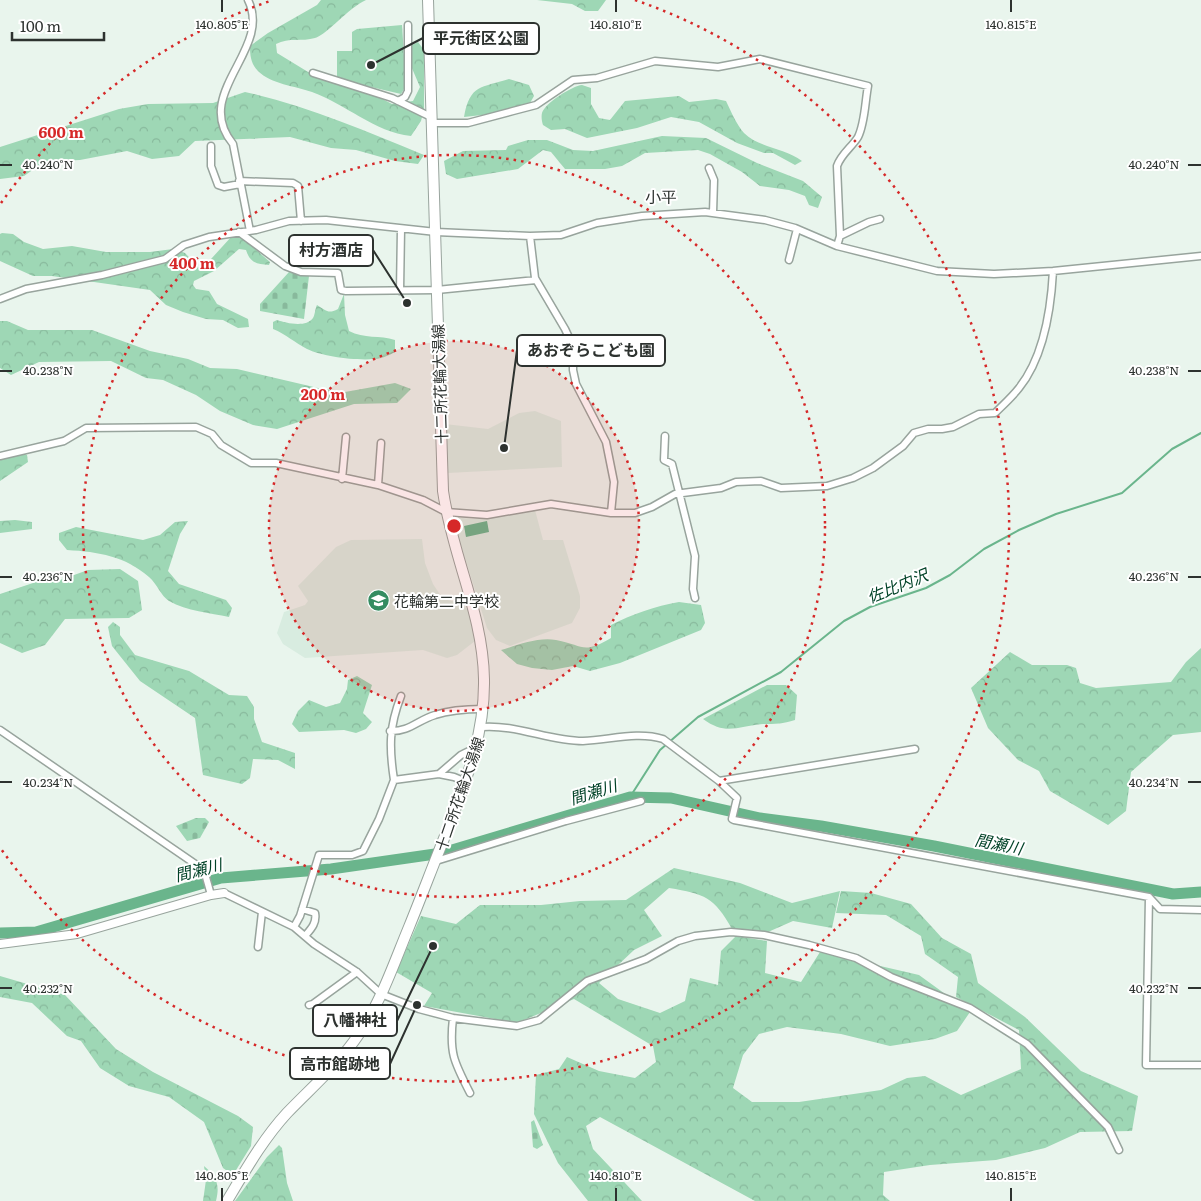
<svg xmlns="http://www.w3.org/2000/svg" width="1201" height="1201" font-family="Literata,'Noto Sans JP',serif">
  <defs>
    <pattern id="forest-crowns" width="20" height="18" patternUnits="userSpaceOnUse" patternTransform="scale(1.25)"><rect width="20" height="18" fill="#9ed7b5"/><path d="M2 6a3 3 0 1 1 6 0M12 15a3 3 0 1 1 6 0" fill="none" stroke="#88b99c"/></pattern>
    <pattern id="cemetery-stones" width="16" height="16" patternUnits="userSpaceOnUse" patternTransform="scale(1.25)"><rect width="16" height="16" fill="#9ed7b5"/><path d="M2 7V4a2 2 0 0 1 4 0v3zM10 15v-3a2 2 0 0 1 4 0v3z" fill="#88b99c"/></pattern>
  </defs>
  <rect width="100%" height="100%" fill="#e9f5ed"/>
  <!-- built -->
  <path fill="#d8ece0" d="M535,411L561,421L562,467L448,473L445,424L488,429L519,413Z
    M535,510L543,540H563L580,596V608L572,623L510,646L496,640L487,628L452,517L473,519Z
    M422,539L425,563L433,584L443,599L461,603L468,610L475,641L457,655L447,658L423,650L305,658L283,644L277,633L284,612L305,605L308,601L298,586L336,547L351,540Z"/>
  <!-- forest -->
  <path fill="url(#forest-crowns)" d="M321,0H366C348,8 328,34 315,38C302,42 289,37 276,44L277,53L313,75L361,88L392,104L413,101L420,87L411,66L412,45L418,42L424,50V109L421,121L411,136C374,132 346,104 312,92C295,86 271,84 258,71C251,64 250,56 250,46L268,33L317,5Z
    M537,0H606L598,11H585L572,4Z
    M402,25L406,86L401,94L337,79V51H352V32L357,29Z
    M509,79L529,85L534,96L530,103L491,114L464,117C470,84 481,88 509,79Z
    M582,85L591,88V104L599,118L610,120L625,101L679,96L689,102L716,99L726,101C731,111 736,124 744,133C759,148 785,148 802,161L795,165L773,153H764L737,143L699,122L671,117L637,128L587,138L565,129L551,130L543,125C542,122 541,117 542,113C545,103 572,86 582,85Z
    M245,92C307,106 365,131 424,155L418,164L395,161L356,150L331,148L290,137L195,141L179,156L152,159L127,151L80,160L44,162L24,176L0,179V147L119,109L148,104L213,103Z
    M662,136L706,138L757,163L803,181L822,197L818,208L809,205L805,196L789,190L760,186L742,172L710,154L698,150L645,153L622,166L605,169H565L551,152L543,150L518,169L457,179L446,174L444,161L463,151L506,150L508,146L528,140H547L573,150L593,151Z
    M2,233L13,234L24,242L43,249L72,246L106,252H150L173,249L185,253L201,270L232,236L239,235L270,262L269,265C257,264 250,263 246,250L239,249L214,271L194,281L193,285L196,289L209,291L217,304L248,319L249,327L238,328L223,320L206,319L183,312L166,305L150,290L52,276H33L0,261V234Z
    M344,294L345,315L349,331C364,339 380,335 395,340V352C391,354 385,357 381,358C364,362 323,357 307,349C295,343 286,334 273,329V322L277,320C286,323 306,328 313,318C315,315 315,309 317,305C327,311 328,314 338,309Z
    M0,321H7L28,330H92L150,351L188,359L210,368L237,369L318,388L345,392L395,383L411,389L397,403L354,404L277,429L253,425L220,411L196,395L163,380L146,378L111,361L39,362L11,375L0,368Z
    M23,453L27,455L28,462L0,481V459Z
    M15,520L32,522V529L0,533V521Z
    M188,521L180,534L168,571L179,584L226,600L232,608L229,617C210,613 187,611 169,601C161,596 157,584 149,577C125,556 99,552 67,550L59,540V533L76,527L143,540L160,535L175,522Z
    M120,569L138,581L142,610L129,618L65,619L45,645L22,653L0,643V594L39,581L60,580L88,570Z
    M679,602L701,605L705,623L701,630L620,663L590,671L573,666L552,670L532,668L517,664L501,650C519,645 537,637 556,640C584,645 582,655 611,638V625C633,614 655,606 679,602Z
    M113,622L120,627V635L135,655L189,671L229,695L247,696L254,707V719L262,742L295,753V769L278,760L253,759L250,778L242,784L203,775L195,718L140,681L112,646L108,627Z
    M1201,648V732L1173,735L1131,772L1126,811L1108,825L1050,791L1039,771L1018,760L988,728L971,688L1010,652L1032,665H1067L1076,668L1080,683L1096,688L1171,682L1186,662Z
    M357,676L372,685L363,713L372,722L366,729L356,733L344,730L299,732L292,724L298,711L309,700L326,707L340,703L347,689L348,680Z
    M767,685H786L797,695L795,720C783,724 775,724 763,724C738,726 726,736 703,719Z
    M674,868L740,883L792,903L840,891L832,928L793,921L768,932L732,929C714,897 705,894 669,888L644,910L662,936L634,950L599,983L618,999L660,1013L685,1001L690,978L718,985L721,951L736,936L767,941L765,973L801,982L820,952L919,975L970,1012L957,1031L935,1039L890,1046L841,1034L787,1027L759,1034L743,1055L733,1088L752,1102H799L881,1090L907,1078L925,1076L961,1095L1021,1069L1019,1030L956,997L958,977L925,954L921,936L886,915L836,913L841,891L871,893L911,904L942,938L971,954L978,983L1025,1017L1081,1071L1138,1096L1132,1131L1080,1132L1045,1148L996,1160L930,1165L884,1172L883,1195L890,1201H755L600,1117L586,1126L593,1149L642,1201H588L558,1163L534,1114L536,1075L559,1069L567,1057L599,1071L635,1078L656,1062L653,1046L574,999L517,1023L424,1006L432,993L396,972L421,916L456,924L480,905H541L580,901L626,900Z
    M0,976L65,995L116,1049L153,1072L238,1116L253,1127L251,1146L233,1175L223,1168L204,1122L169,1097L129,1086L100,1068L81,1041L67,1036L32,1003L0,997Z
    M279,1145L282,1148L287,1183L293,1201H235L267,1157Z
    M204,1166C217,1177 220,1185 216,1201H203L206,1180Z"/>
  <!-- cemetery -->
  <path fill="url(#cemetery-stones)" d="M289,272L309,276L304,319L260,311V304Z
    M196,818H205L209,822L200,838L187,841L176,826Z
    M534,1120L543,1145L537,1149L533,1147L531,1122Z"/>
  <!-- water -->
  <path fill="#6ab58c" d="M487,521L489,532L466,537L464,526Z"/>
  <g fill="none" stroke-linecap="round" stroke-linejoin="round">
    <!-- stream -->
    <path stroke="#6ab58c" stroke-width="2" d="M630,797L660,750L698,717L781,672L844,621L870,607L926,588L950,575L984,549L1019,530L1056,514L1122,493L1172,449L1201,433"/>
    <!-- river -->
    <path stroke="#6ab58c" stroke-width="11" d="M0,933L36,932L221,878L331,869L442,853L630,797L671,798L760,818L821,826L934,846L1173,894L1201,892"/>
    <defs>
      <path id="minor" d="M248,0C273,50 191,93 233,144L250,231
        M313,73L392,98L431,117
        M398,101L405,97L408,91V25
        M431,123H468L513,111L536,105L573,80L597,78L655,61L718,67L760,59L868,86C865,102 865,123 858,137C852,147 841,154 837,166L840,236L837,246
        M211,146V166L218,185L224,187L240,184
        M709,168L714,180L713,213
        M239,181L293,183L298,186L301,221
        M239,232L285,266L301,272L338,273L341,290L346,291L437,290L536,280
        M530,236L535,278L565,329L573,346V370L576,384L606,442L614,482L611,513
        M840,236L869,222L880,219
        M789,260L797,229
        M400,291L401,229
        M0,299L26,289L102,275L165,259L184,245L209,237L256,230L289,221L326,220L436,232L530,236L561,235L597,223L642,216L705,212L765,220L795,228L837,246L937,271L994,274L1053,271L1201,256
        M665,436L664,460L672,464L695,556L693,589L695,598
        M0,456L64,441L86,428L196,427L212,434L221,445L251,463H276L378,485L423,500L446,512L487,515L551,504L611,513H635L652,507L675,494L721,488L736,482L761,481L781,488L827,486L853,478L873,468L903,446L914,433L928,429H942L953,427L979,414L995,413C1003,405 1012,397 1019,388C1043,358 1051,309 1053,271
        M342,479L346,437
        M378,485L381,443
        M481,727C516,724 549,741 583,741C610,740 637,731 663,739L719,781L737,798L732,819L734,820L1149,897L1160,909L1201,910
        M0,730L204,870L211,895
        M390,731C409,732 418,720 435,715C450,710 467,709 483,709
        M439,774L454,777L466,782
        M394,780C389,747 389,727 401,696
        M719,781L915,749
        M436,861L566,821L641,801
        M224,893L294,927L314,944L357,972L381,994L419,1009L453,1018L517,1026L539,1020L587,981L646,959L678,941L695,936L731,932L764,935L809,945L856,958L891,977L970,1008L1027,1044L1108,1127L1119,1150
        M1149,897L1146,1065H1201
        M302,909L315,913C317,923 311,929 305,936
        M294,927L300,916L319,855H352L363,851L379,819L394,780L439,774L461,755L475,748
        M258,947L262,912
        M309,1005L313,1004L357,972
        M453,1018C449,1053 454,1062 470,1093"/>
      <path id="tertiary" d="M0,944L77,934L211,895L224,893"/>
      <path id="primary" d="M227,1201C245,1171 263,1139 287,1113C312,1087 339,1064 359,1034C381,1002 394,963 409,927C422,895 434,863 447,831C466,781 485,734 484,679C483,614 452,555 443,491L428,0"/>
    </defs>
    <!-- minor casing -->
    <use href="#minor" stroke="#98a49d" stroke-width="9"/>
    <!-- tertiary casing -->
    <use href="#tertiary" stroke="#98a49d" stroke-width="10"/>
    <!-- primary casing -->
    <use href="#primary" stroke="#98a49d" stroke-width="12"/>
    <!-- minor -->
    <use href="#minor" stroke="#fff" stroke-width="6"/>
    <!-- tertiary -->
    <use href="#tertiary" stroke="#fff" stroke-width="8"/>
    <!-- primary -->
    <use href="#primary" stroke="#fff" stroke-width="10"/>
  </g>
  <!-- ticks -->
  <path fill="none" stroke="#2d322f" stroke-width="2" d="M222,0V12M616,0V12M1011,0V12M0,165H12M1188,165H1201M0,371H12M1188,371H1201M0,577H12M1188,577H1201M0,782H12M1188,782H1201M0,988H12M1188,988H1201M222,1188V1201M616,1188V1201M1011,1188V1201"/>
  <!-- distance rings -->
  <circle cx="454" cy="526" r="185" fill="#d62828" fill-opacity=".12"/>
  <g fill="none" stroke="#d62828" stroke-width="2.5" stroke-dasharray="2.5 5">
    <circle cx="454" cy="526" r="185"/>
    <circle cx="454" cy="526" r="371"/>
    <path d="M1 203A556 556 0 0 1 273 0M635 0A556 556 0 1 1 1 849"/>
  </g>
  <!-- icons -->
  <defs>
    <symbol id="school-disc" viewBox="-11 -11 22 22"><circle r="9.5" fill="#348c61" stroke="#fff"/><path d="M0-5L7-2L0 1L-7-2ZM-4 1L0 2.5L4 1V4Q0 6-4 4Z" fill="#fff"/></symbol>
  </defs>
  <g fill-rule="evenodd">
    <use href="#school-disc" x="366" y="588" width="25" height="25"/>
  </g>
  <g text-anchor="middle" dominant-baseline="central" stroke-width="4" stroke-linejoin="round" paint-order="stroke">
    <!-- street labels -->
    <g font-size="15" fill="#2d322f" stroke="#fff">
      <text transform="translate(439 384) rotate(-92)">十二所花輪大湯線</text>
      <text transform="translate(459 794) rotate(-71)">十二所花輪大湯線</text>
    </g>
    <!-- poi labels -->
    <g font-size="15" fill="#2d322f" stroke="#fff" text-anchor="start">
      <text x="394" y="600">花輪第二中学校</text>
    </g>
    <!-- neighbourhood labels -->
    <g font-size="16" fill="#2d322f" stroke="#fff">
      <text x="661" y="196">小平</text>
    </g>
    <!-- water labels -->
    <g font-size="16" font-style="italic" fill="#014227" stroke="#fff">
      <text transform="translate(897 585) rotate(-22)">佐比内沢</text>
      <text transform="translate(593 791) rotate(-17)">間瀬川</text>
      <text transform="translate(999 843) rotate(11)">間瀬川</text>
      <text transform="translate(198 869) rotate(-14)">間瀬川</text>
    </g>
  </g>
  <g font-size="12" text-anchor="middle" fill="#2d322f" stroke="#fff" stroke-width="4" stroke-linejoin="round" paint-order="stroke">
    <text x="222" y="29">140.805°E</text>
    <text x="616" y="29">140.810°E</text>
    <text x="1011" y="29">140.815°E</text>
    <text x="48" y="169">40.240°N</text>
    <text x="1154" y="169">40.240°N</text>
    <text x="48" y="375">40.238°N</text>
    <text x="1154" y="375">40.238°N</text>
    <text x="48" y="581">40.236°N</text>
    <text x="1154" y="581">40.236°N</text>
    <text x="48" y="787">40.234°N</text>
    <text x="1154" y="787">40.234°N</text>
    <text x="48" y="993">40.232°N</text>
    <text x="1154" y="993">40.232°N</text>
    <text x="222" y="1180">140.805°E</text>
    <text x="616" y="1180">140.810°E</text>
    <text x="1011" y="1180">140.815°E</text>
  </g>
  <circle cx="454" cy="526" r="8" fill="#d62828" stroke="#fff" stroke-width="2.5"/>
  <g font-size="15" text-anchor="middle" font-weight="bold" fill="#d62828" stroke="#fff" stroke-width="4" stroke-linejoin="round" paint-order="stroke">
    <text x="61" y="138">600 m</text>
    <text x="192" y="269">400 m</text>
    <text x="323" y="400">200 m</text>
  </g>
  <!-- callouts -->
  <path fill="none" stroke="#2d322f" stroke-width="2" d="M371 65L423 38M407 303L373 250M504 448L517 350M433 946L397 1021M417 1005L390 1064"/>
  <g fill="#2d322f" stroke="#fff" stroke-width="2">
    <circle cx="371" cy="65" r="5"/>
    <circle cx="407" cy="303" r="5"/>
    <circle cx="504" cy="448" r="5"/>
    <circle cx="433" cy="946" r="5"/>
    <circle cx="417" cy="1005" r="5"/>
  </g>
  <g fill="#fff" stroke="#2d322f" stroke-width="2">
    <rect x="423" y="23" width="116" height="31" rx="5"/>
    <rect x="289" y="235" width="84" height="31" rx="5"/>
    <rect x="517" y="335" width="148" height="31" rx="5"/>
    <rect x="313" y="1005" width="84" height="31" rx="5"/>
    <rect x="290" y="1048" width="100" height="31" rx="5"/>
  </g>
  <g font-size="16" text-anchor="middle" font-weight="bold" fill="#2d322f">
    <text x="481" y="44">平元街区公園</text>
    <text x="331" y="256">村方酒店</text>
    <text x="591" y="356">あおぞらこども園</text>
    <text x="355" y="1026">八幡神社</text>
    <text x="340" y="1070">高市館跡地</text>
  </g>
  <!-- scale -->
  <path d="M12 32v8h92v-8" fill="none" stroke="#2d322f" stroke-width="2.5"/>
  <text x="20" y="32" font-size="15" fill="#2d322f" stroke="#ffffff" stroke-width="4" paint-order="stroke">100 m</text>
</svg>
